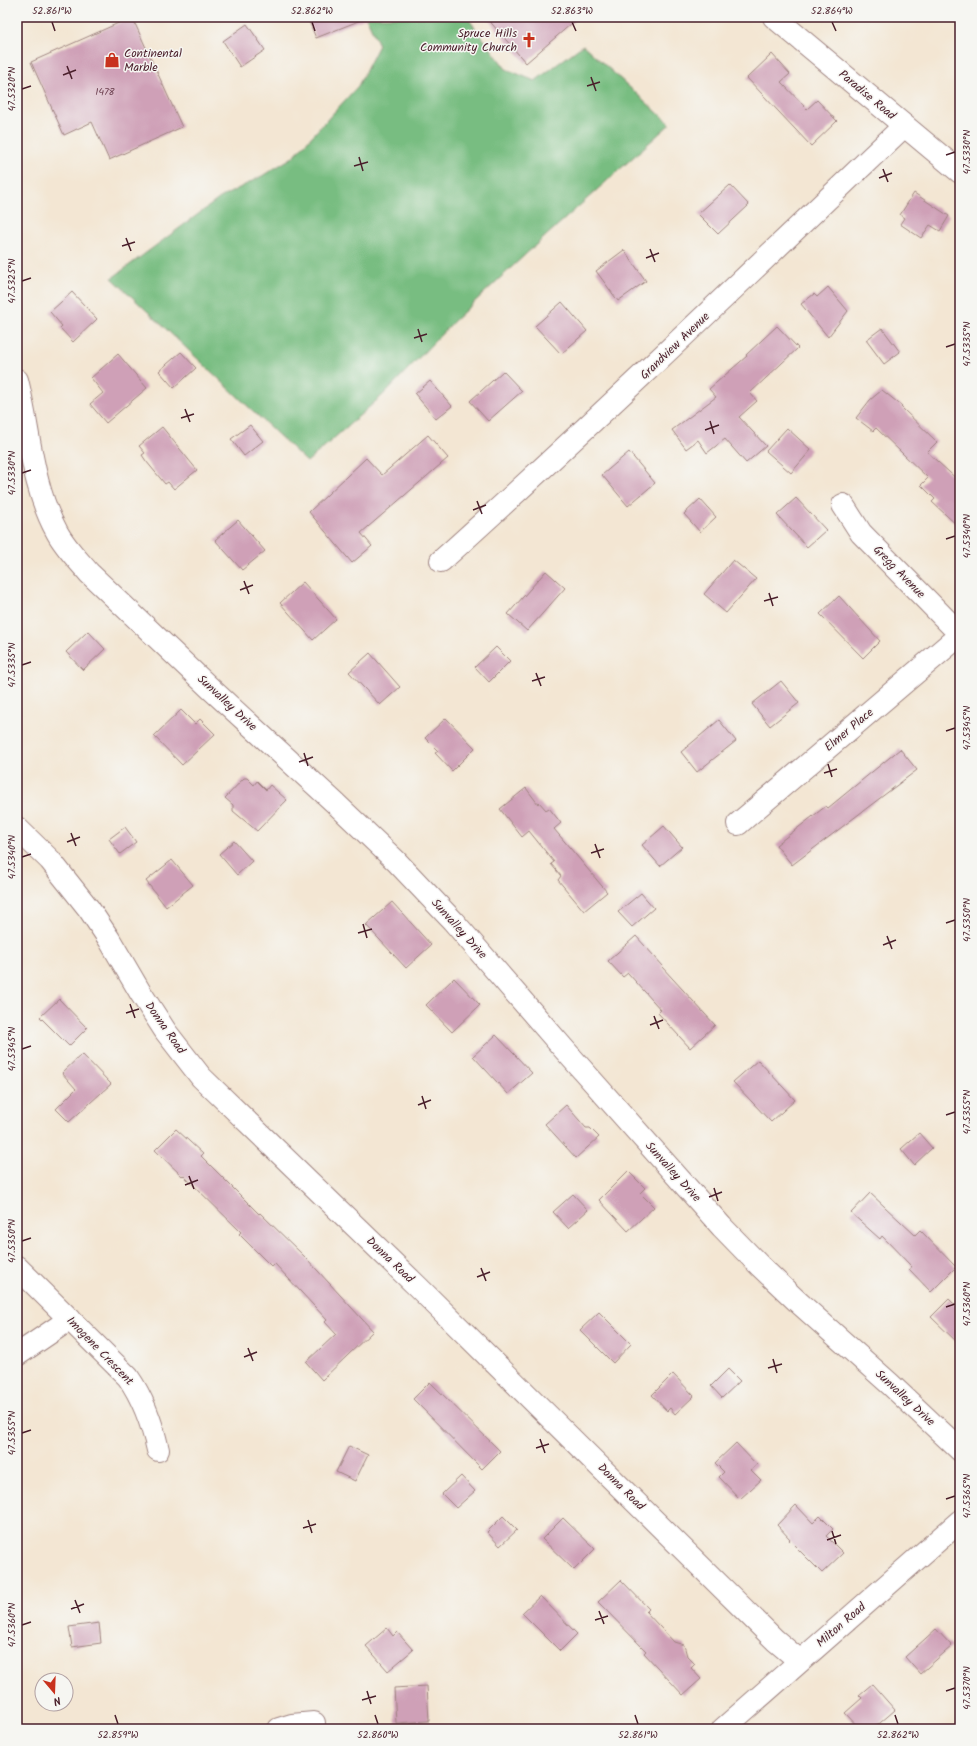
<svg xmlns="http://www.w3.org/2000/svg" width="977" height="1746" font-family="Kalam,sans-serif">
  <rect width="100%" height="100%" fill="#f6f6f2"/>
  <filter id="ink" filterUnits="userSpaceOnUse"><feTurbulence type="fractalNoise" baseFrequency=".025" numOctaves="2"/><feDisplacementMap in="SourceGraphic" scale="8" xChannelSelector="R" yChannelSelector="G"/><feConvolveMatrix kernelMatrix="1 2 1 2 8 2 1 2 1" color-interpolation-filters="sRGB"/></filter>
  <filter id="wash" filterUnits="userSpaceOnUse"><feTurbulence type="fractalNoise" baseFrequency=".012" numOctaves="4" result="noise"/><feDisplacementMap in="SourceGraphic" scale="16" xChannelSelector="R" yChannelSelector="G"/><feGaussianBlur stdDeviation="0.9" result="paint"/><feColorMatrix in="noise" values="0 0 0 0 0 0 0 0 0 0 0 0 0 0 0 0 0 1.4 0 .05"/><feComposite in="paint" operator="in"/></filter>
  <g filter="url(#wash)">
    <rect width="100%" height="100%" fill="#f3e6d3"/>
    <!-- forest -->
    <path fill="#78bd81" stroke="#616e56" d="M366,17H467L506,69L535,81L583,45L670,124L527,253L454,321L384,394L307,462L112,278L220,198L262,176L293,157L358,86L379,45Z"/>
    <g id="blocks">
      <!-- building -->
      <path fill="#cfa0b7" d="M132,17L182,127L109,160L92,122L64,135L31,62Z
        M307,17H365L366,18L316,38Z
        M486,17H579L526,63Z
        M247,24L265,50L240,67L223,41Z
        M772,54L790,74L781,82L807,109L817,100L837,121L811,146L747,78Z
        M730,185L749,205L718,234L698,214Z
        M914,193L949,216L940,231L930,225L921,238L900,224L904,218L900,215Z
        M624,250L646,281L618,301L596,271Z
        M828,287L848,311L828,337L801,304L814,294L817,297Z
        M72,292L97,319L73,342L60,328L62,326L50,312Z
        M562,302L587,331L561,354L535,326Z
        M777,326L798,348L750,393L757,401L739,417L766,446L746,463L725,439L707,453L698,440L686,449L672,430L716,397L709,389L747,356L746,355Z
        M882,328L900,352L884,364L866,340Z
        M181,352L196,368L174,388L159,371Z
        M118,354L147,388L106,423L90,404L103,393L91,378Z
        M503,371L522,391L488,421L470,401Z
        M430,381L452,406L436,419L415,394Z
        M882,390L902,406L901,407L937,442L927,452L960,482V528L932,502L935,499L921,485L928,478L876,428L873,431L856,418L870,400Z
        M250,425L263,441L244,456L231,439Z
        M162,427L197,470L174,489L168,482L165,484L146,461L142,455L145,453L139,446Z
        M787,428L811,450L791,473L766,451Z
        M428,435L448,458L361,533L372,546L352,563L309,512L366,458L382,475Z
        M629,452L655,483L628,506L602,475Z
        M796,498L826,530L807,547L777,515Z
        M700,499L716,517L700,532L684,514Z
        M238,520L265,551L242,570L215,540Z
        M733,560L756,579L726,613L704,594Z
        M546,571L565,588L527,631L508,614Z
        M303,582L336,619L313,640L280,603Z
        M839,596L880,641L863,658L820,614Z
        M88,631L105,649L83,670L66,652Z
        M496,647L510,661L489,682L475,667Z
        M370,653L400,687L380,705L349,672Z
        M781,681L799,703L770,726L752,704Z
        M181,710L195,724L200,719L215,734L182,765L154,736Z
        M446,718L475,748L452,771L435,753L438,751L425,738Z
        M719,720L736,741L697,772L681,752Z
        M900,749L917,770L792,865L776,845L826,806L828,808Z
        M244,778H247L254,785L257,781L266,790L270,785L287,800L257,831L233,811V805L225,798Z
        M526,788L538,804L539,802L546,810L549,808L561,823L554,829L607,892L584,911L558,880L561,876L551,864L554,862L529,831L522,837L500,809Z
        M664,826L682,847L660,866L642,845Z
        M125,827L136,842L120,854L109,839Z
        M234,841L252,861L237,875L219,854Z
        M172,860L193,885L166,907L146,881Z
        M641,893L654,908L632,927L618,912Z
        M392,902L431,945L406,968L366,925Z
        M636,936L663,966L662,967L715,1025L690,1048L658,1013L661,1010L628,973L623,977L608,961Z
        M454,978L480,1005L452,1032L426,1005Z
        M59,999L87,1028L69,1046L40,1017Z
        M496,1035L532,1073L508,1094L473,1056Z
        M82,1054L111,1084L69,1122L56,1109L76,1089L62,1073Z
        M758,1060L795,1100L771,1122L733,1082Z
        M566,1105L586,1128H590L599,1137L576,1158L545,1124Z
        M176,1129L203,1154L201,1156L259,1214L260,1213L307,1259L373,1331L322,1380L306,1362L336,1334L325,1322L327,1320L275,1264L272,1267L239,1234L241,1232L183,1175L182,1176L155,1150Z
        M919,1133L932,1148L914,1165L901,1149Z
        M628,1171L645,1188L640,1193L654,1207L628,1231L599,1200Z
        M870,1193L915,1235L920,1230L956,1267L931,1292L909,1269L912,1267L882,1236L880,1239L851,1213Z
        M573,1194L588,1210L568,1228L553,1212Z
        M949,1299L960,1310V1345L931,1317Z
        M599,1312L631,1344L613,1363L580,1330Z
        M728,1369L740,1381L722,1398L711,1386Z
        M673,1374L694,1396L675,1414L670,1408L667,1411L652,1395Z
        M430,1382L500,1451L482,1469L413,1399Z
        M736,1443L757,1465L751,1470L761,1480L740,1499L719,1477L724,1472L715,1463Z
        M349,1446L368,1455L355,1481L336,1472Z
        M461,1476L475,1491L456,1508L442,1494Z
        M796,1505L813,1523L820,1516L833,1529L826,1536L843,1553L822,1573L789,1540L790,1539L777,1525Z
        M503,1516L517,1530L500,1546L487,1532Z
        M563,1518L595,1549L574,1570L542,1539Z
        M621,1580L649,1609L646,1612L674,1642L684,1645L687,1656L695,1664L691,1668L701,1679L683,1695L644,1653L646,1651L598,1602Z
        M540,1596L577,1634L560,1651L522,1613Z
        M99,1623L101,1643L72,1647L69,1627Z
        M387,1628L393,1636L397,1632L413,1650L388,1671L366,1646Z
        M936,1629L952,1646L920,1674L905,1657Z
        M872,1684L895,1710L873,1729H860L845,1713L862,1698L859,1695Z
        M427,1686L429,1721L396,1723L394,1688Z"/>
    </g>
  </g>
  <g filter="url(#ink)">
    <use href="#blocks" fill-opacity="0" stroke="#9e827f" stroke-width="1"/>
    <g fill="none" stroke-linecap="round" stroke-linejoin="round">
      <defs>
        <path id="minor" d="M17,380C30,431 31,485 57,532C65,547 78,560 89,573L211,689L334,802L396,861L453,921L563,1048L722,1227L760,1266L797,1301L890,1384L960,1450
          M843,505L861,533L960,634
          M441,561C598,419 751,272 904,126
          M738,824L960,635
          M17,828L50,860L89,909L109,939L140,992L166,1032L201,1077L417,1286L775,1640L800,1661
          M17,1267L128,1377C144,1400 152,1423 158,1450
          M17,1355L70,1319
          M279,1729L292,1725L314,1723
          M723,1729L960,1521"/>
        <path id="tertiary" d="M774,17L960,172"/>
      </defs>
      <!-- minor casing -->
      <use href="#minor" stroke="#9e827f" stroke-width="24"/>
      <!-- tertiary casing -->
      <use href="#tertiary" stroke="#9e827f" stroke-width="24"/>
      <!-- minor -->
      <use href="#minor" stroke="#fff" stroke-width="22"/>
      <!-- tertiary -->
      <use href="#tertiary" stroke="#fff" stroke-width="22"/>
    </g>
  </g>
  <!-- ticks -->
  <path fill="none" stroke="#4a1f2b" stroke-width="1.5" d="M52,22L55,31M312,22L315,31M572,22L576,31M832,22L836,31M67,66L72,79M63,75L76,70M591,77L596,91M587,86L600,82M22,89L31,86M946,155L955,152M359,157L363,171M354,166L368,162M883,169L888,182M879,178L892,173M126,238L131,251M122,246L135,242M650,249L655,262M646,258L659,253M22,281L31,278M418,329L422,342M414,338L427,334M946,347L955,344M185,409L190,422M181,418L194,414M710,421L714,434M705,430L719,425M22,473L31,470M477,501L482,514M473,510L486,505M946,539L955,536M244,581L249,594M240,590L253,585M769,593L773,606M764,601L778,597M22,665L31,662M536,673L541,686M532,681L545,677M946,731L955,728M304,753L308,766M299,762L313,757M828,764L832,777M824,773L837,769M71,833L76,846M67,842L80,837M595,844L600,858M591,853L604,849M22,857L31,854M946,923L955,920M363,924L367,938M358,933L372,929M887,936L892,949M883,945L896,940M130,1004L135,1018M126,1013L139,1009M654,1016L659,1029M650,1025L663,1020M22,1049L31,1046M422,1096L426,1109M418,1105L431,1100M946,1115L955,1112M189,1176L194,1189M185,1185L198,1180M714,1188L718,1201M709,1197L722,1192M22,1241L31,1238M481,1268L486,1281M477,1277L490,1272M946,1307L955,1304M248,1348L253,1361M244,1357L257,1352M773,1359L777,1373M768,1368L782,1364M22,1433L31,1430M540,1439L545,1453M536,1448L549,1444M946,1499L955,1496M308,1520L312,1533M303,1528L316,1524M832,1531L836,1544M827,1540L841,1535M75,1600L80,1613M71,1609L84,1604M599,1611L604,1624M595,1620L608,1616M22,1625L31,1622M367,1691L371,1704M946,1691L955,1688M362,1700L376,1696M115,1715L118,1724M375,1715L378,1724M635,1715L638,1724M895,1715L898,1724"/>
  <!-- icons -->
  <defs>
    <symbol id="church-bare" viewBox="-9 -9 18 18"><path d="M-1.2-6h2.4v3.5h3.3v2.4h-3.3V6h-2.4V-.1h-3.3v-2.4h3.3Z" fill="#c8321e" stroke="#f6f6f2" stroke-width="2.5" paint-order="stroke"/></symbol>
    <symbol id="shop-bare" viewBox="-9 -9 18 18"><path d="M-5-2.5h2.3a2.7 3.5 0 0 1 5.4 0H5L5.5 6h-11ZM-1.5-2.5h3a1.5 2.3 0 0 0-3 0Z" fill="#c8321e" stroke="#f6f6f2" stroke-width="2.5" paint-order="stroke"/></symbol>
  </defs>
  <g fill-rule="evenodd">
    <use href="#church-bare" x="518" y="29" width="22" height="22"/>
    <use href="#shop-bare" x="101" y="49" width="22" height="22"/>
  </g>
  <g text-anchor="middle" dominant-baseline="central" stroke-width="3" stroke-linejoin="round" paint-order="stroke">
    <!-- number labels -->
    <g font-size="10" fill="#6b3f4e">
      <text x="105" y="92">1478</text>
    </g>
    <!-- poi labels -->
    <g font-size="12" fill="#4a1f2b" stroke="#f6f6f2" text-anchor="end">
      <text x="517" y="33">Spruce Hills<tspan x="517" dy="14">Community Church</tspan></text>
      <text x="124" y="53" text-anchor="start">Continental<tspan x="124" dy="14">Marble</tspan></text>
    </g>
    <!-- street labels -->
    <g font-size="12" fill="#4a1f2b" stroke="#f6f6f2">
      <text transform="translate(867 95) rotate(40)">Paradise Road</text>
      <text transform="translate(675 346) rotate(-44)">Grandview Avenue</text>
      <text transform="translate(899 572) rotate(46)">Gregg Avenue</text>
      <text transform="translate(227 703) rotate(43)">Sunvalley Drive</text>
      <text transform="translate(849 730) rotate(-40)">Elmer Place</text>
      <text transform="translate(459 929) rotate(48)">Sunvalley Drive</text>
      <text transform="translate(165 1028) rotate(55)">Donna Road</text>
      <text transform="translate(673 1172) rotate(48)">Sunvalley Drive</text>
      <text transform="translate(390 1260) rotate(44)">Donna Road</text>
      <text transform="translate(100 1351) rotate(46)">Imogene Crescent</text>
      <text transform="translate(905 1398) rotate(43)">Sunvalley Drive</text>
      <text transform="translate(621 1487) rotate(45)">Donna Road</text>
      <text transform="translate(841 1625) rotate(-41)">Milton Road</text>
    </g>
  </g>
  <!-- margin -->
  <rect width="977" height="1746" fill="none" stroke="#f6f6f2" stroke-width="44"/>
  <!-- north arrow -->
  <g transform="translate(54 1692) rotate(161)"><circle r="19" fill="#f6f6f2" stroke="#b1a0a2"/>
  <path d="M0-3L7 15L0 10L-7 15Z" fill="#c8321e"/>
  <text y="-6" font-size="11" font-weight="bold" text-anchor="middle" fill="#4a1f2b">N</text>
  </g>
  <rect x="22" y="22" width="933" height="1702" fill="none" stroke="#4a1f2b" stroke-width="1.5"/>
  <g font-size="10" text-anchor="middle" fill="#4a1f2b">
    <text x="52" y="14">52.861°W</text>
    <text x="312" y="14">52.862°W</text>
    <text x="572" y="14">52.863°W</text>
    <text x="832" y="14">52.864°W</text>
    <text transform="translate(11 89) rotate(-90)" y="4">47.5320°N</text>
    <text transform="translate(966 152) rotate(-90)" y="4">47.5330°N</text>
    <text transform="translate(11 281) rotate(-90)" y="4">47.5325°N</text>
    <text transform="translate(966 344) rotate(-90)" y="4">47.5335°N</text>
    <text transform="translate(11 473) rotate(-90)" y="4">47.5330°N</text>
    <text transform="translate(966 536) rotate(-90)" y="4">47.5340°N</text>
    <text transform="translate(11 665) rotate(-90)" y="4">47.5335°N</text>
    <text transform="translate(966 728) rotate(-90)" y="4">47.5345°N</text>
    <text transform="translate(11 857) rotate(-90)" y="4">47.5340°N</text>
    <text transform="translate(966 920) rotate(-90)" y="4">47.5350°N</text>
    <text transform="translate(11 1049) rotate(-90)" y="4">47.5345°N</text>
    <text transform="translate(966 1112) rotate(-90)" y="4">47.5355°N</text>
    <text transform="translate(11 1241) rotate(-90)" y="4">47.5350°N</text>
    <text transform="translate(966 1304) rotate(-90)" y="4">47.5360°N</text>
    <text transform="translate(11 1433) rotate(-90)" y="4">47.5355°N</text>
    <text transform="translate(966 1496) rotate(-90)" y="4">47.5365°N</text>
    <text transform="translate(11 1625) rotate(-90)" y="4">47.5360°N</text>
    <text transform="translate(966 1688) rotate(-90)" y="4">47.5370°N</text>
    <text x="118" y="1738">52.859°W</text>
    <text x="378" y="1738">52.860°W</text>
    <text x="638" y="1738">52.861°W</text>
    <text x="898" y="1738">52.862°W</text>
  </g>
</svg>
